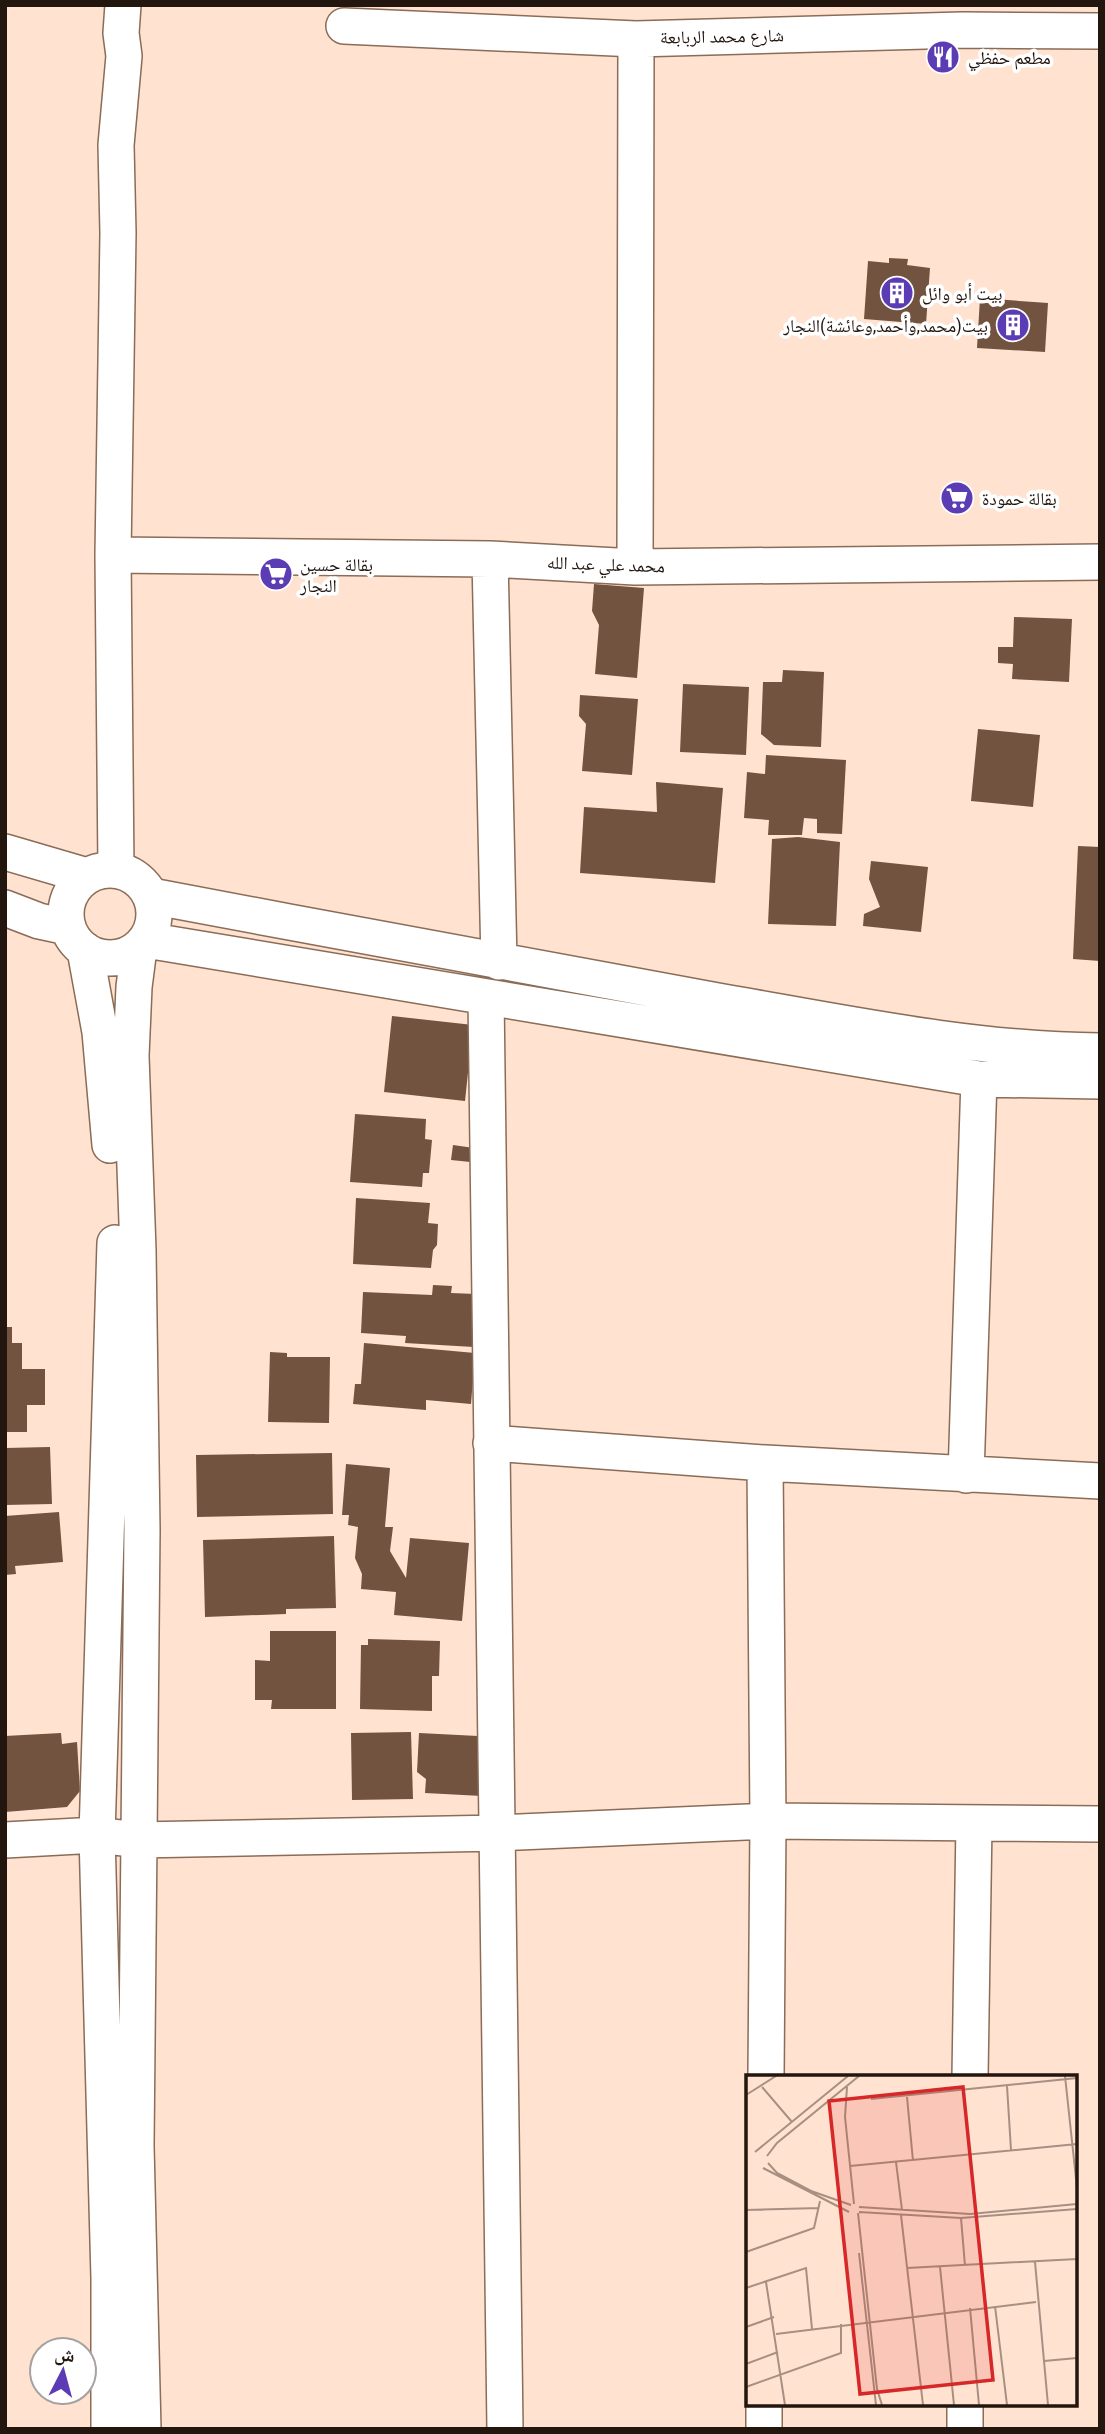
<svg xmlns="http://www.w3.org/2000/svg" width="1105" height="2434" font-family="'Roboto Condensed','Noto Naskh Arabic',sans-serif">
  <rect width="100%" height="100%" fill="#ffe2d0"/>
  <!-- building -->
  <path fill="#71533f" d="M889,258L908,259L907,265L930,268L926,324L864,319L868,261L889,263Z
    M980,298L1048,303L1045,352L977,348Z
    M594,584L644,588L637,678L595,674L599,625L592,611Z
    M1014,617L1072,619L1069,682L1012,679L1013,664L998,663V647H1013Z
    M783,670L824,672L821,747L774,745L761,734L763,682H782Z
    M683,684L749,687L746,755L680,752Z
    M580,695L638,699L632,775L582,771L586,724L579,716Z
    M978,729L1040,735L1033,807L971,801Z
    M766,755L846,760L842,834L817,833V819L804,818L802,835H768L769,820L744,818L747,772L765,774Z
    M656,782L723,788L715,883L580,873L584,807L657,812Z
    M798,837L840,842L836,926L768,924L772,839Z
    M1078,846L1100,847V961L1073,959Z
    M871,861L928,867L921,932L863,926L864,914L880,907L869,879Z
    M392,1016L473,1025L465,1101L384,1092Z
    M355,1114L426,1119L425,1139L432,1140L429,1173H423L422,1187L350,1182Z
    M453,1145L481,1149L480,1163L451,1160Z
    M356,1198L430,1203L428,1223L438,1224L437,1245L433,1250L431,1268L353,1264Z
    M433,1285L452,1286L451,1293L476,1294L474,1347L405,1343L406,1336L361,1333L363,1292L432,1295Z
    M5,1327H12V1343H22V1369H45V1405H27V1432H5Z
    M364,1343L475,1353L471,1404L426,1400V1410L353,1404L355,1384H361Z
    M270,1352L287,1353V1357H330L329,1423L268,1422Z
    M50,1447L52,1504L5,1505V1448Z
    M332,1453L333,1514L197,1517L196,1455Z
    M346,1464L390,1468L385,1527H393L390,1551L406,1578L410,1538L469,1543L462,1621L394,1615L396,1592L361,1589L362,1574L355,1558L358,1527L348,1525L349,1515H342Z
    M59,1512L63,1562L15,1566L16,1574L5,1575V1516Z
    M334,1536L336,1608L286,1609V1614L205,1617L203,1540Z
    M270,1631H336V1709H271L272,1700H255V1660L270,1661Z
    M368,1639L440,1641L439,1676H432V1711L360,1709L361,1645H368Z
    M411,1732L413,1799L352,1800L351,1733Z
    M61,1733L62,1744L77,1742L80,1791L67,1807L5,1812V1736Z
    M419,1733L478,1736L477,1759H483L482,1796L425,1793L426,1779L417,1772Z"/>
  <g fill="none" stroke-linecap="round" stroke-linejoin="round">
    <defs>
      <path id="minor" d="M344,26L636,39L962,30L1100,31
        M113,555L490,559L635,567L1100,562
        M490,559L499,962
        M635,567L636,39
        M5,852L87,876
        M66 914a44 44 0 1 1 88 0a44 44 0 1 1-88 0Z
        M116,870L113,555L118,233L116,145L124,56L121,33L123,5
        M151,896C338,931 525,967 712,1000C840,1022 970,1050 1100,1051
        M5,908L39,921L67,927
        M146,940L979,1079L1100,1081
        M139,948L134,987L131,1056L138,1250L142,1530L136,2146L143,2429
        M85,950L100,1032L110,1145
        M486,997L505,2429
        M491,1443L765,1463L1100,1481
        M765,1463L768,1821L766,2077
        M966,1475L979,1079
        M5,1840L97,1835L138,1840L499,1833L768,1821L1100,1824
        M970,2077L974,1823
        M109,2429V2278L97,1835L115,1243
        M764,2429V2404
        M965,2429V2404"/>
    </defs>
    <!-- minor casing -->
    <use href="#minor" stroke="#8a6c57" stroke-width="38"/>
    <!-- minor -->
    <use href="#minor" stroke="#fff" stroke-width="35"/>
  </g>
  <!-- icons -->
  <defs>
    <symbol id="restaurant-disc" viewBox="-11 -11 22 22"><circle r="9.5" fill="#5b3cb4" stroke="#fff"/><path d="M-5-6h1v4h1v-4h1v4h1v-4h1v5L-1.5 .5V6h-2V.5L-5-1ZM5-6V6H3V1.5H1.5Q1.5-4 5-6Z" fill="#fff"/></symbol>
    <symbol id="building-disc" viewBox="-11 -11 22 22"><circle r="9.5" fill="#5b3cb4" stroke="#fff"/><path d="M-4-6H4V6H1V3H-1V6H-4ZM-2.5-4.3h1.7v1.8h-1.7ZM.8-4.3h1.7v1.8H.8ZM-2.5-1h1.7V.8h-1.7ZM.8-1h1.7V.8H.8Z" fill="#fff"/></symbol>
    <symbol id="supermarket-disc" viewBox="-11 -11 22 22"><circle r="9.5" fill="#5b3cb4" stroke="#fff"/><path d="M-6-5.5h2.5l.6 2H6L4.5 2H-2.5L-4.4-4H-6ZM-1.5 3.2a1.3 1.3 0 1 0 .1 0ZM3 3.2a1.3 1.3 0 1 0 .1 0Z" fill="#fff"/></symbol>
  </defs>
  <g fill-rule="evenodd">
    <use href="#restaurant-disc" x="924" y="38" width="38" height="38"/>
    <use href="#building-disc" x="878" y="274" width="38" height="38"/>
    <use href="#building-disc" x="994" y="306" width="38" height="38"/>
    <use href="#supermarket-disc" x="938" y="479" width="38" height="38"/>
    <use href="#supermarket-disc" x="257" y="555" width="38" height="38"/>
  </g>
  <g text-anchor="middle" dominant-baseline="central" stroke-width="7" stroke-linejoin="round" paint-order="stroke">
    <!-- street labels -->
    <g font-size="18" fill="#22160e" stroke="#fff">
      <text transform="translate(722 36) rotate(-1)">شارع محمد الربابعة</text>
      <text transform="translate(606 564) rotate(2)">محمد علي عبد الله</text>
    </g>
    <!-- poi labels -->
    <g font-size="18" fill="#22160e" stroke="#fff" text-anchor="start">
      <text x="968" y="57">مطعم حفظي</text>
      <text x="922" y="293">بيت أبو وائل</text>
      <text x="988" y="325" text-anchor="end">بيت(محمد,وأحمد,وعائشة)النجار</text>
      <text x="982" y="498">بقالة حمودة</text>
      <text x="300" y="564">بقالة حسين<tspan x="300" dy="21">النجار</tspan></text>
    </g>
  </g>
  <!-- overview -->
  <g transform="translate(746 2075)">
    <rect width="331" height="331" fill="#ffe2d0"/>
    <path fill="none" stroke="#a79082" stroke-width="2" d="M319,1L331,113M261,11L265,75M16,12L46,47M101,12L99,42L108,129M0,20L30,1M161,22L167,86M125,24L331,3M9,77L102,1M21,81L31,68L113,1M150,87L156,135M22,88L31,98L65,116L105,130M104,91L331,69M17,93L103,137M113,132L224,139L331,129M0,135L73,133M113,137L215,143L331,134M112,138L131,314L136,330M155,140L177,330M215,143L219,191M0,177L68,153L74,126M113,178L130,330M289,187L302,330M194,192L208,330M161,193L331,184M20,207L39,330M0,213L60,193L66,254M249,231L261,330M224,233L233,330M0,252L28,242M30,259L290,227M298,286L331,283M0,289L32,277M0,312L95,278V249"/>
    <path fill="#d62828" fill-opacity="0.15" stroke="#d62828" stroke-width="3.5" d="M217,12L247,305L114,319L83,26Z"/>
    <rect width="331" height="331" fill="none" stroke="#22160e" stroke-width="3.5"/>
  </g>
  <!-- border -->
  <rect width="1105" height="2434" fill="none" stroke="#22160e" stroke-width="14"/>
  <!-- north arrow -->
  <g transform="translate(63 2371) rotate(6)"><circle r="33" fill="#ffffff" stroke="#a7a29f" stroke-width="2"/>
  <path d="M0-5L12 26L0 18L-12 26Z" fill="#5b3cb4"/>
  <text y="-10" font-size="19" font-weight="bold" text-anchor="middle" fill="#22160e">ش</text>
  </g>
</svg>
